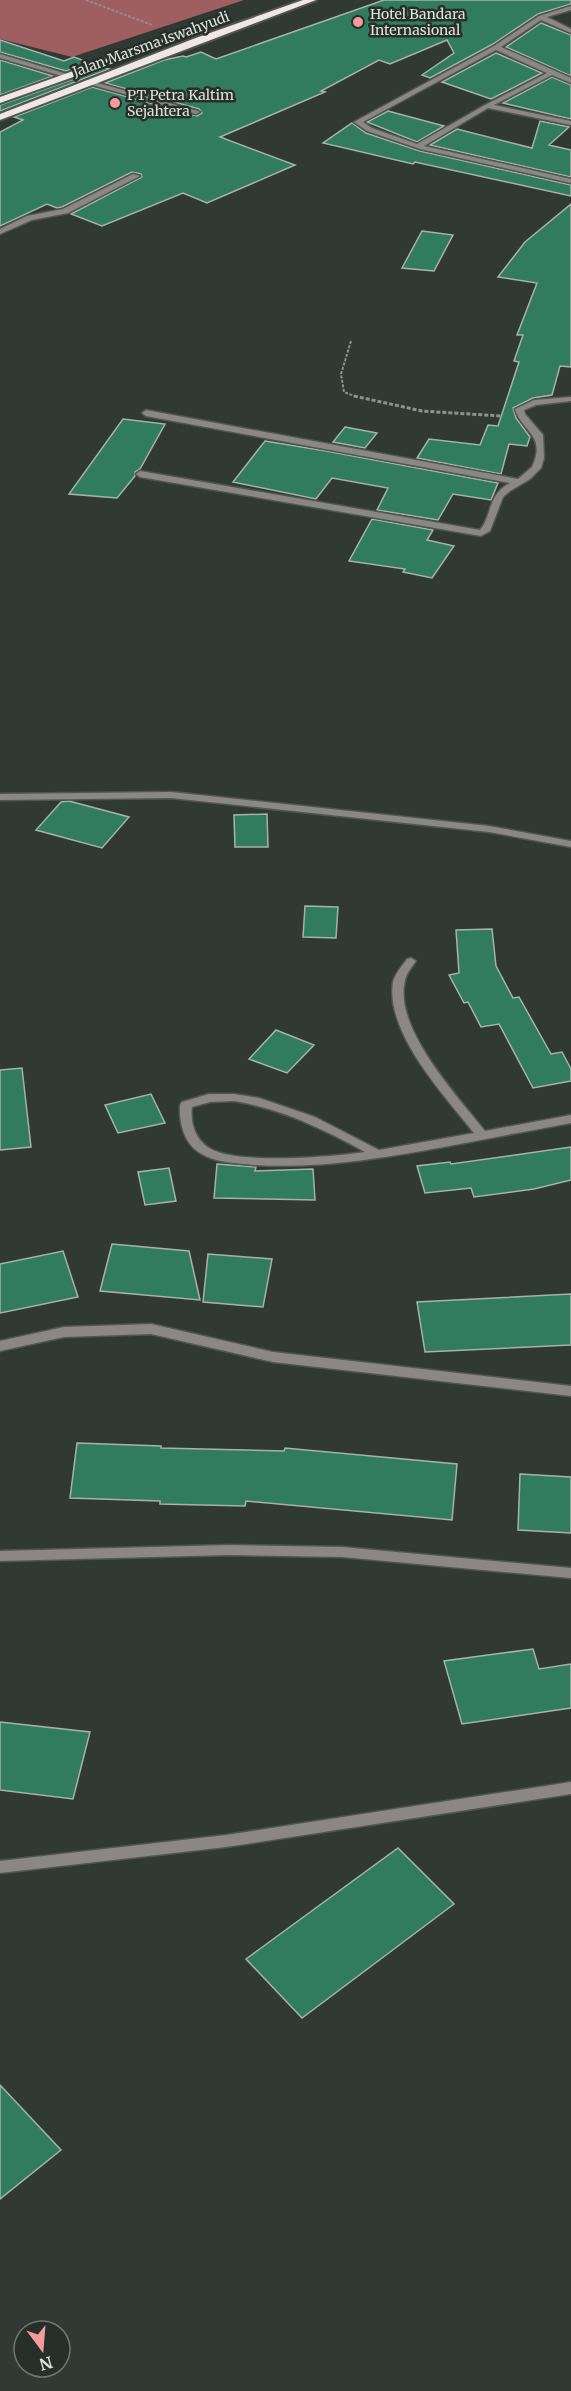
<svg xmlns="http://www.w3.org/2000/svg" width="571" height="2391" font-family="Merriweather,serif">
  <rect width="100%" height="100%" fill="#313935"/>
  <!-- forest -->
  <path fill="#9f5e5f" d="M0,0H244L72,57L0,39Z"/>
  <!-- building -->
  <path fill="#317c61" stroke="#a7b1ad" stroke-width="1.5" d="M384,0H571V4L538,14L493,44L430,78L422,75L454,53L447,40L390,64L379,60L321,91L325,92L220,137L295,165L207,203L183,193L102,226L71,214L142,177L141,174L132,172L62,207L57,208L47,204L0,226V132L23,120L14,117L92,87L197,116L202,113L199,109L105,83L164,60L183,56L186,57L201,52L216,59Z
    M541,23L571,35V76L506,47Z
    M0,40L64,61L74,57L90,63L66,71L0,52Z
    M496,53L542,73L491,99L442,82Z
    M0,60L53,76L0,95Z
    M105,68L109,69L0,111V105Z
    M552,77L571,85V119L503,103Z
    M388,111L444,126L417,142L367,122Z
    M540,121L569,127L549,145L571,150V177L430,145L457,129L532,148Z
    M352,123L366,133L420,151L571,185V196L415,162L413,164L323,143Z
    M571,204V367L560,366L552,395L533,398L513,408L516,418L530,437L527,446L509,444L501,474L417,458L429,439L480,445L488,425L498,426L519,362L514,361L523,335H517L537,283L498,277L525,242Z
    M422,231L453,235L434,271L402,268Z
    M123,419L165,424L140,469L135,472V476L117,498L69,494Z
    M345,427L377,433L365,448L333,442Z
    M265,441L326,451L498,483L491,500L453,494L438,520L377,510L388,488L332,478L316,499L233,482Z
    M372,519L433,530L427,540L454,546L432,578L403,572L405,569L349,561Z
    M69,801L129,817L102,848L36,830L61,802Z
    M267,814L268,847H235L234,815Z
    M305,906L338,907L336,938L303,937Z
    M492,929L496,966L513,998L519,997L551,1054L562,1052L571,1069V1081L533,1088L499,1024L481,1027L468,1002L464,1003L449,975L459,973L456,930Z
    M276,1030L314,1045L287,1073L249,1059Z
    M22,1068L31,1147L0,1150V1070Z
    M151,1094L165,1123L118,1133L105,1105Z
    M571,1147V1180L534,1189L474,1197L471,1188L425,1193L417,1166L450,1162L451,1164Z
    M217,1164L256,1167L255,1171L313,1169L315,1200L214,1198Z
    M169,1168L176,1201L145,1205L138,1172Z
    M112,1244L189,1251L200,1300L100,1291Z
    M63,1251L78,1297L0,1313V1264Z
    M208,1254L272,1259L263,1307L203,1302Z
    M571,1294V1345L425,1352L417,1302Z
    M77,1443L161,1446V1448L284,1451L285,1448L457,1464L452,1520L246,1501L245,1506L160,1504V1501L70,1498Z
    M520,1474L571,1477V1533L518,1530Z
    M533,1649L539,1669L571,1664V1708L462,1724L444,1661Z
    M0,1722L90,1732L73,1799L0,1790Z
    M398,1848L454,1904L302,2018L246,1959Z
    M0,2085L61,2150L0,2199Z"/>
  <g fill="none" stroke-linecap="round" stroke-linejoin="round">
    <defs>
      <path id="minor" d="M571,6V10L547,17L571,29V33L541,20L501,47L571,78V83L552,75L494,105L571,121V125L488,108L424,146L571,179V183L420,149L367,131L354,122L494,46L539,16ZM496,50L547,73L485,105L417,144L372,128L363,122Z
        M0,54L67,74L68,75L65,77L0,58Z
        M87,80L198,111L200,112L196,114L85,83V81Z
        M133,174L140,176L68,213L32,220L0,234V229L27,216L63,209Z
        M571,397V401L536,405L524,410L525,414L543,435L544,458L541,468L530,479L510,491L503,497L490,531L481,536L140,477L136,474L140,471L480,530C493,514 487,495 510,483L146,416L142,413L146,410L518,479L532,467C547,435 522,432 515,409L534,400Z
        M171,792L489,826L571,841V847L489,832L171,798L0,800V794Z
        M411,958L416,961C412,967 406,973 405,981C393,1027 457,1096 485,1131L571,1115V1123C530,1131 490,1138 449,1146C384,1158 320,1169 254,1165C237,1163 215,1163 200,1153C184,1143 179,1123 180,1105L182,1102L209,1094H234L259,1098L315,1117L379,1150L474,1133C445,1096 385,1033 393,982C395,974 402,966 407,959ZM234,1101C282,1109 323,1129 365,1152C331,1157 236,1165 209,1148C195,1139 190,1123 192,1107L210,1102Z
        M151,1324L273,1352L571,1386V1396L273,1362L151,1334L64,1337L0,1351V1341L64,1327Z
        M229,1545L342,1547L571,1568V1578L342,1557L229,1555L0,1561V1551Z
        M571,1782V1794L226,1847L0,1873V1861L226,1835Z"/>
      <path id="trunk" d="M303,0H316L0,120V114L193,39Z
        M169,37L174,40L172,42L0,103V97Z"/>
    </defs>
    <!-- minor casing -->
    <use href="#minor" stroke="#505753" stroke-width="3"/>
    <!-- trunk casing -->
    <use href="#trunk" stroke="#505753" stroke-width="4"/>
    <!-- path-far1 -->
    <path stroke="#8b918e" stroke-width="2" stroke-dasharray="3 1.5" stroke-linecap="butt" d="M86,0L152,25
      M351,341L341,374L344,392L357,397"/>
    <!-- path -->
    <path stroke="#8b918e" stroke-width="3" stroke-dasharray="4 2" stroke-linecap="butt" d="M354,396L422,411L502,416"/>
    <!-- minor -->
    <use href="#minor" fill="#8b8787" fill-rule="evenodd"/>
    <!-- trunk -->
    <use href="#trunk" fill="#efe6e6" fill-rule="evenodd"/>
  </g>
  <!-- markers -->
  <g fill="#f59b9c" stroke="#272f2b" stroke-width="2">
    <circle cx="358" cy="22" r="6"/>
    <circle cx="115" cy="103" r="6"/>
  </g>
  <g text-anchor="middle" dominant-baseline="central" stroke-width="5" stroke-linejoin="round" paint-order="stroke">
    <!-- far-poi labels -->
    <g font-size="14" fill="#dce1de" stroke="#272f2b" text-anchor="start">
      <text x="370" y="14">Hotel Bandara<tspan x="370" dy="16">Internasional</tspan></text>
      <text x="127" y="95">PT Petra Kaltim<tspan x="127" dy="16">Sejahtera</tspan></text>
    </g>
    <!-- far-street labels -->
    <g font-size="14" fill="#dce1de" stroke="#272f2b">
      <text transform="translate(151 44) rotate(-20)">Jalan Marsma Iswahyudi</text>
    </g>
  </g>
  <!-- north arrow -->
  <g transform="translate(42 2349) rotate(164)"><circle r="28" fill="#272f2b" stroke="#6f7673" stroke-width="1.5"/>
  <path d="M0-4.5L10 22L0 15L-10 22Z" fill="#f59b9c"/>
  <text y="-9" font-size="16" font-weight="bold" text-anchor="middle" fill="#dce1de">N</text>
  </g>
</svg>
